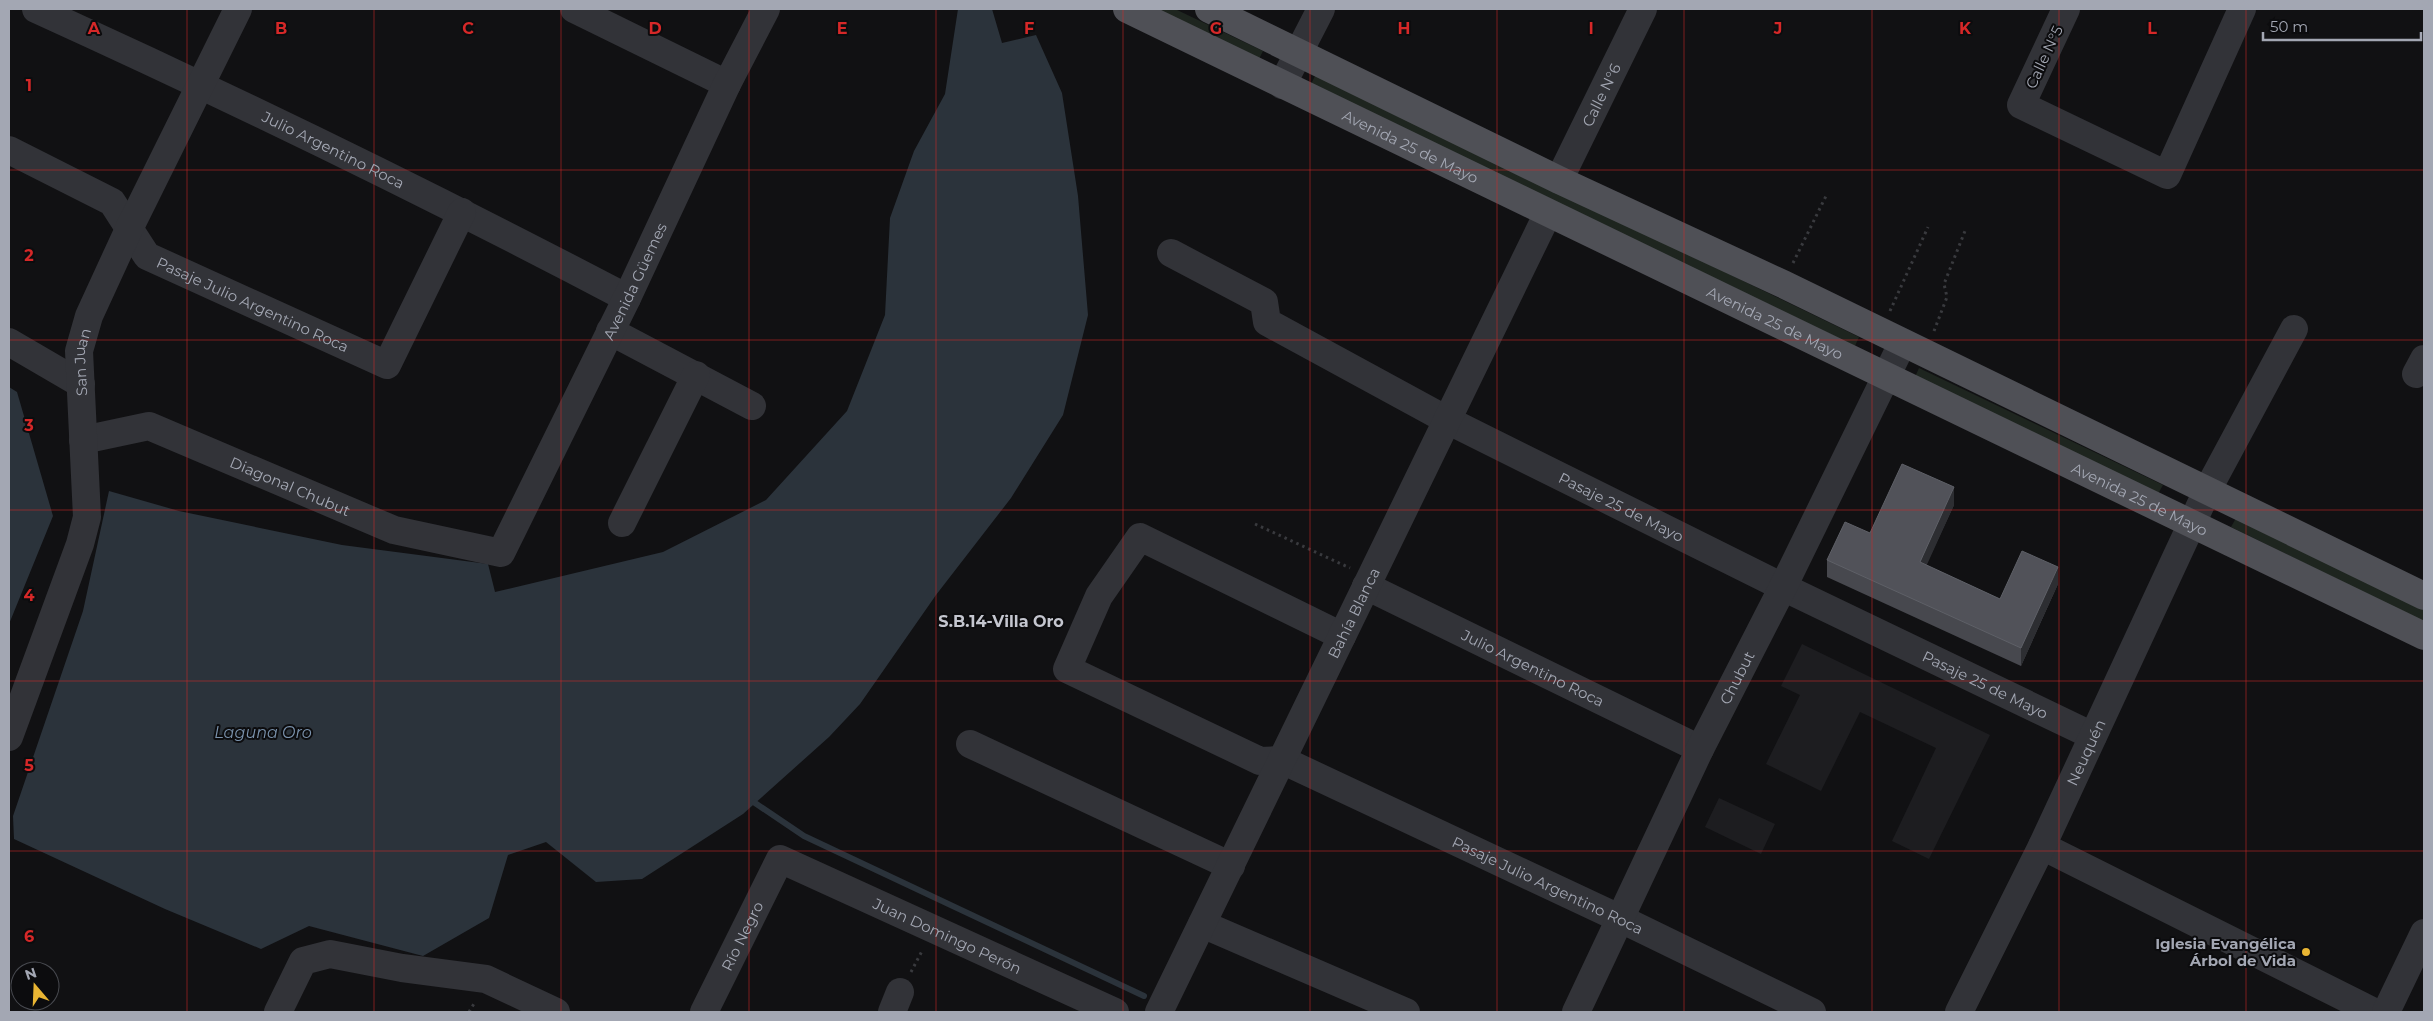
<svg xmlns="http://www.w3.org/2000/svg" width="2433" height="1021" font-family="Montserrat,sans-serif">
  <rect width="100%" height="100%" fill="#111113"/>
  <!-- built -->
  <path fill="#1d1d20" d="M1802,644L1990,735L1929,859L1892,841L1936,748L1860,712L1821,791L1766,764L1800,695L1781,686Z
    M1719,798L1775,824L1761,854L1705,827Z"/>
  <!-- green -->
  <path fill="#1e251f" d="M1149,9H1175L1263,51L1258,61Z
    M1316,74L1859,337L1855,346L1311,84Z
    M1919,368L2163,485L2158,494L1914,379Z
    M2236,518L2424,610V622L2231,527Z"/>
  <!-- water -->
  <path fill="#2b333b" d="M958,9H992L1002,43L1036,35L1062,93L1078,196L1088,315L1063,415L1011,498L936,595L860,704L829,737L743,814L642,879L596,882L546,842L508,855L489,918L423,956L309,926L261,949L165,909L14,839L13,816L83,611L109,491L179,511L342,545L488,564L495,592L663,552L766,500L847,411L885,315L890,218L914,151L945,94Z
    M9,387L17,392L53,516L9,624Z"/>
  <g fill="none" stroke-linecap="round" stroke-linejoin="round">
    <!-- stream -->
    <path stroke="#2b333b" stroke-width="6" d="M755,803L804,836L1144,996"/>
    <!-- path -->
    <path stroke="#393a3e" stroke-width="3" stroke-dasharray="2.5 4" stroke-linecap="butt" d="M1793,263L1827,194
      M1890,311L1928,227
      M1934,331L1947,297L1944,284L1965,231
      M1255,524L1350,568
      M911,972L922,951
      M469,1012L475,1002"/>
    <!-- minor -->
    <g stroke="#323338" stroke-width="28">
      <path id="s1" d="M36,9C236,100 433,196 627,298"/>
      <path d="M574,9L727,84"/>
      <path d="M2066,9L2021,105L2167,175L2242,9"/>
      <path d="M1282,85L1321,9"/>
      <path id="s2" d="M9,150L112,202L147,256L387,365L462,212"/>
      <path id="s3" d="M1559,180L1643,9"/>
      <path id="s4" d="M1171,253L1264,302L1267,322L1447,420L1783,587L2093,736"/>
      <path d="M610,331L752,406"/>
      <path d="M9,342L81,384"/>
      <path d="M2416,374L2424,359"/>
      <path id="s5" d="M83,440L149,426L394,530L501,553L627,298L727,84L766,9"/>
      <path d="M622,523L696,375"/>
      <path id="s6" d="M1366,586L1700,749"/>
      <path id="s7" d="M1342,636L1140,537L1099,596L1067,669L1260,761L1282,760L1621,919L1812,1012"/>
      <path id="s8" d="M9,737L80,544L87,517L79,351L89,316L129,229L238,9"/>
      <path d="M970,744L1231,866"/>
      <path d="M2042,846L2374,1012"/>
      <path d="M1202,924L1406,1012"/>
      <path d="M278,1012L303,961L330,954L402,968L486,979L556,1012"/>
      <path id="s9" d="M704,1012L780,859L1115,1012"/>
      <path d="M892,1012L900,992"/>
      <path id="s10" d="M1159,1012L1548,213"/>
      <path id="s11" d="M1576,1012L1700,749L1783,587L1902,344"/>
      <path id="s12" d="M1959,1012L2042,846L2207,491L2294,329"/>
      <path d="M2386,1012L2424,933"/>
    </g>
    <!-- major -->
    <g stroke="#4f5056" stroke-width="28">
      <path id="s13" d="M1127,9L2424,636"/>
      <path d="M1209,9L1559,180L1783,284L2424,596"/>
    </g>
  </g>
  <!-- wall -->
  <path fill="#47484e" d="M1954,505L1926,565L2000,599L2058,584L2021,666L1827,577V560L1870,533Z"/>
  <!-- shaded-wall -->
  <path fill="#2d2e32" d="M1954,487V505L1920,580V562Z
    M2058,567V584L2021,666V648Z"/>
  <!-- building -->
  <path fill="#515259" stroke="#5e6067" d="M1902,464L1954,487L1920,562L2000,599L2022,551L2058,567L2021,648L1827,560L1845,522L1870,533Z"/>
  <!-- grid -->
  <path fill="none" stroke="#d62828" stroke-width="1" stroke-opacity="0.55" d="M187,9V1012M374,9V1012M561,9V1012M749,9V1012M936,9V1012M1123,9V1012M1310,9V1012M1497,9V1012M1684,9V1012M1872,9V1012M2059,9V1012M2246,9V1012M9,170H2424M9,340H2424M9,510H2424M9,681H2424M9,851H2424"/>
  <!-- markers -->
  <circle fill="#e9b533" stroke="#0c0c0e" stroke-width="2" cx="2306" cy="952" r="5"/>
  <g text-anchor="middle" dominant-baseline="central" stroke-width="4" stroke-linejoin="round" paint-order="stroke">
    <!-- street labels -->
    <g font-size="15" fill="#a3a7b3" stroke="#0c0c0e">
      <text transform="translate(2044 57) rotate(-65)">Calle N°5</text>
      <text stroke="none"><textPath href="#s3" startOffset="95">Calle N°6</textPath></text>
      <text stroke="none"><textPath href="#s13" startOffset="315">Avenida 25 de Mayo</textPath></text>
      <text stroke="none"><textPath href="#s1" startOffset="329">Julio Argentino Roca</textPath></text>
      <text stroke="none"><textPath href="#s5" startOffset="746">Avenida Güemes</textPath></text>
      <text stroke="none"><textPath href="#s2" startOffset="296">Pasaje Julio Argentino Roca</textPath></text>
      <text stroke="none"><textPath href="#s13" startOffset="720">Avenida 25 de Mayo</textPath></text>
      <text stroke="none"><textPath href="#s8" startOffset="389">San Juan</textPath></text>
      <text stroke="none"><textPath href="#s5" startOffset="221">Diagonal Chubut</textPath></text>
      <text stroke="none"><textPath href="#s13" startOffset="1125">Avenida 25 de Mayo</textPath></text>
      <text stroke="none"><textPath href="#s4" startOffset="525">Pasaje 25 de Mayo</textPath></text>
      <text stroke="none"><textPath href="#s10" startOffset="444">Bahía Blanca</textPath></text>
      <text stroke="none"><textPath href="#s6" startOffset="186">Julio Argentino Roca</textPath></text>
      <text stroke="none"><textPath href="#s11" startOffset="371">Chubut</textPath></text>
      <text stroke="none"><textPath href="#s4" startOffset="930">Pasaje 25 de Mayo</textPath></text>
      <text stroke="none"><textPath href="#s12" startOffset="289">Neuquén</textPath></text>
      <text stroke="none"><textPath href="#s7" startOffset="906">Pasaje Julio Argentino Roca</textPath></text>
      <text stroke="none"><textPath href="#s9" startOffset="85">Río Negro</textPath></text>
      <text stroke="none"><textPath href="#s9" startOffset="355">Juan Domingo Perón</textPath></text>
    </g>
    <!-- poi labels -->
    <g font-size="15" font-weight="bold" fill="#a3a7b3" stroke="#0c0c0e" text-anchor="end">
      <text x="2296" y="943">Iglesia Evangélica<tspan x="2296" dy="17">Árbol de Vida</tspan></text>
    </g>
    <!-- neighbourhood labels -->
    <g font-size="16" font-weight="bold" fill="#c4c6cf" stroke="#0c0c0e">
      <text x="1001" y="621">S.B.14-Villa Oro</text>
    </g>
    <!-- water labels -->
    <g font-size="16" font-style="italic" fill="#7b93ad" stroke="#0c0c0e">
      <text x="263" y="732">Laguna Oro</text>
    </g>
  </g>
  <g font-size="16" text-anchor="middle" font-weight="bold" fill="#d62828" stroke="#0c0c0e" stroke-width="4" stroke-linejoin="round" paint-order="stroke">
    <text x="94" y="34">A</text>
    <text x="281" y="34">B</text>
    <text x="468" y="34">C</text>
    <text x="655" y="34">D</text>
    <text x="842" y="34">E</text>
    <text x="1029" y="34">F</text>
    <text x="1216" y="34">G</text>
    <text x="1404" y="34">H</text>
    <text x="1591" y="34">I</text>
    <text x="1778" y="34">J</text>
    <text x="1965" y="34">K</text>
    <text x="2152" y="34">L</text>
    <text x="29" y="91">1</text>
    <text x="29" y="261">2</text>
    <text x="29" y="431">3</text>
    <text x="29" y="601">4</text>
    <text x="29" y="771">5</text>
    <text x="29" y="942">6</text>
  </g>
  <!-- border -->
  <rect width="2433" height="1021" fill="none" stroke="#a3a7b3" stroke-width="20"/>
  <!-- north arrow -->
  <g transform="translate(35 986) rotate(341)"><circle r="24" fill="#0c0c0e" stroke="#484a50"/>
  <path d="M0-4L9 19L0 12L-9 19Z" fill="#e9b533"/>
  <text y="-8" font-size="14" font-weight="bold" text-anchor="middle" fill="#a3a7b3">N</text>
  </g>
  <!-- scale -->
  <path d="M2263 32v8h158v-8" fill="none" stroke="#a3a7b3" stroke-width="2.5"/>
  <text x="2270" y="32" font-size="15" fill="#a3a7b3" stroke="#0c0c0e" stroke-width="4" paint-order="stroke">50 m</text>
</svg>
